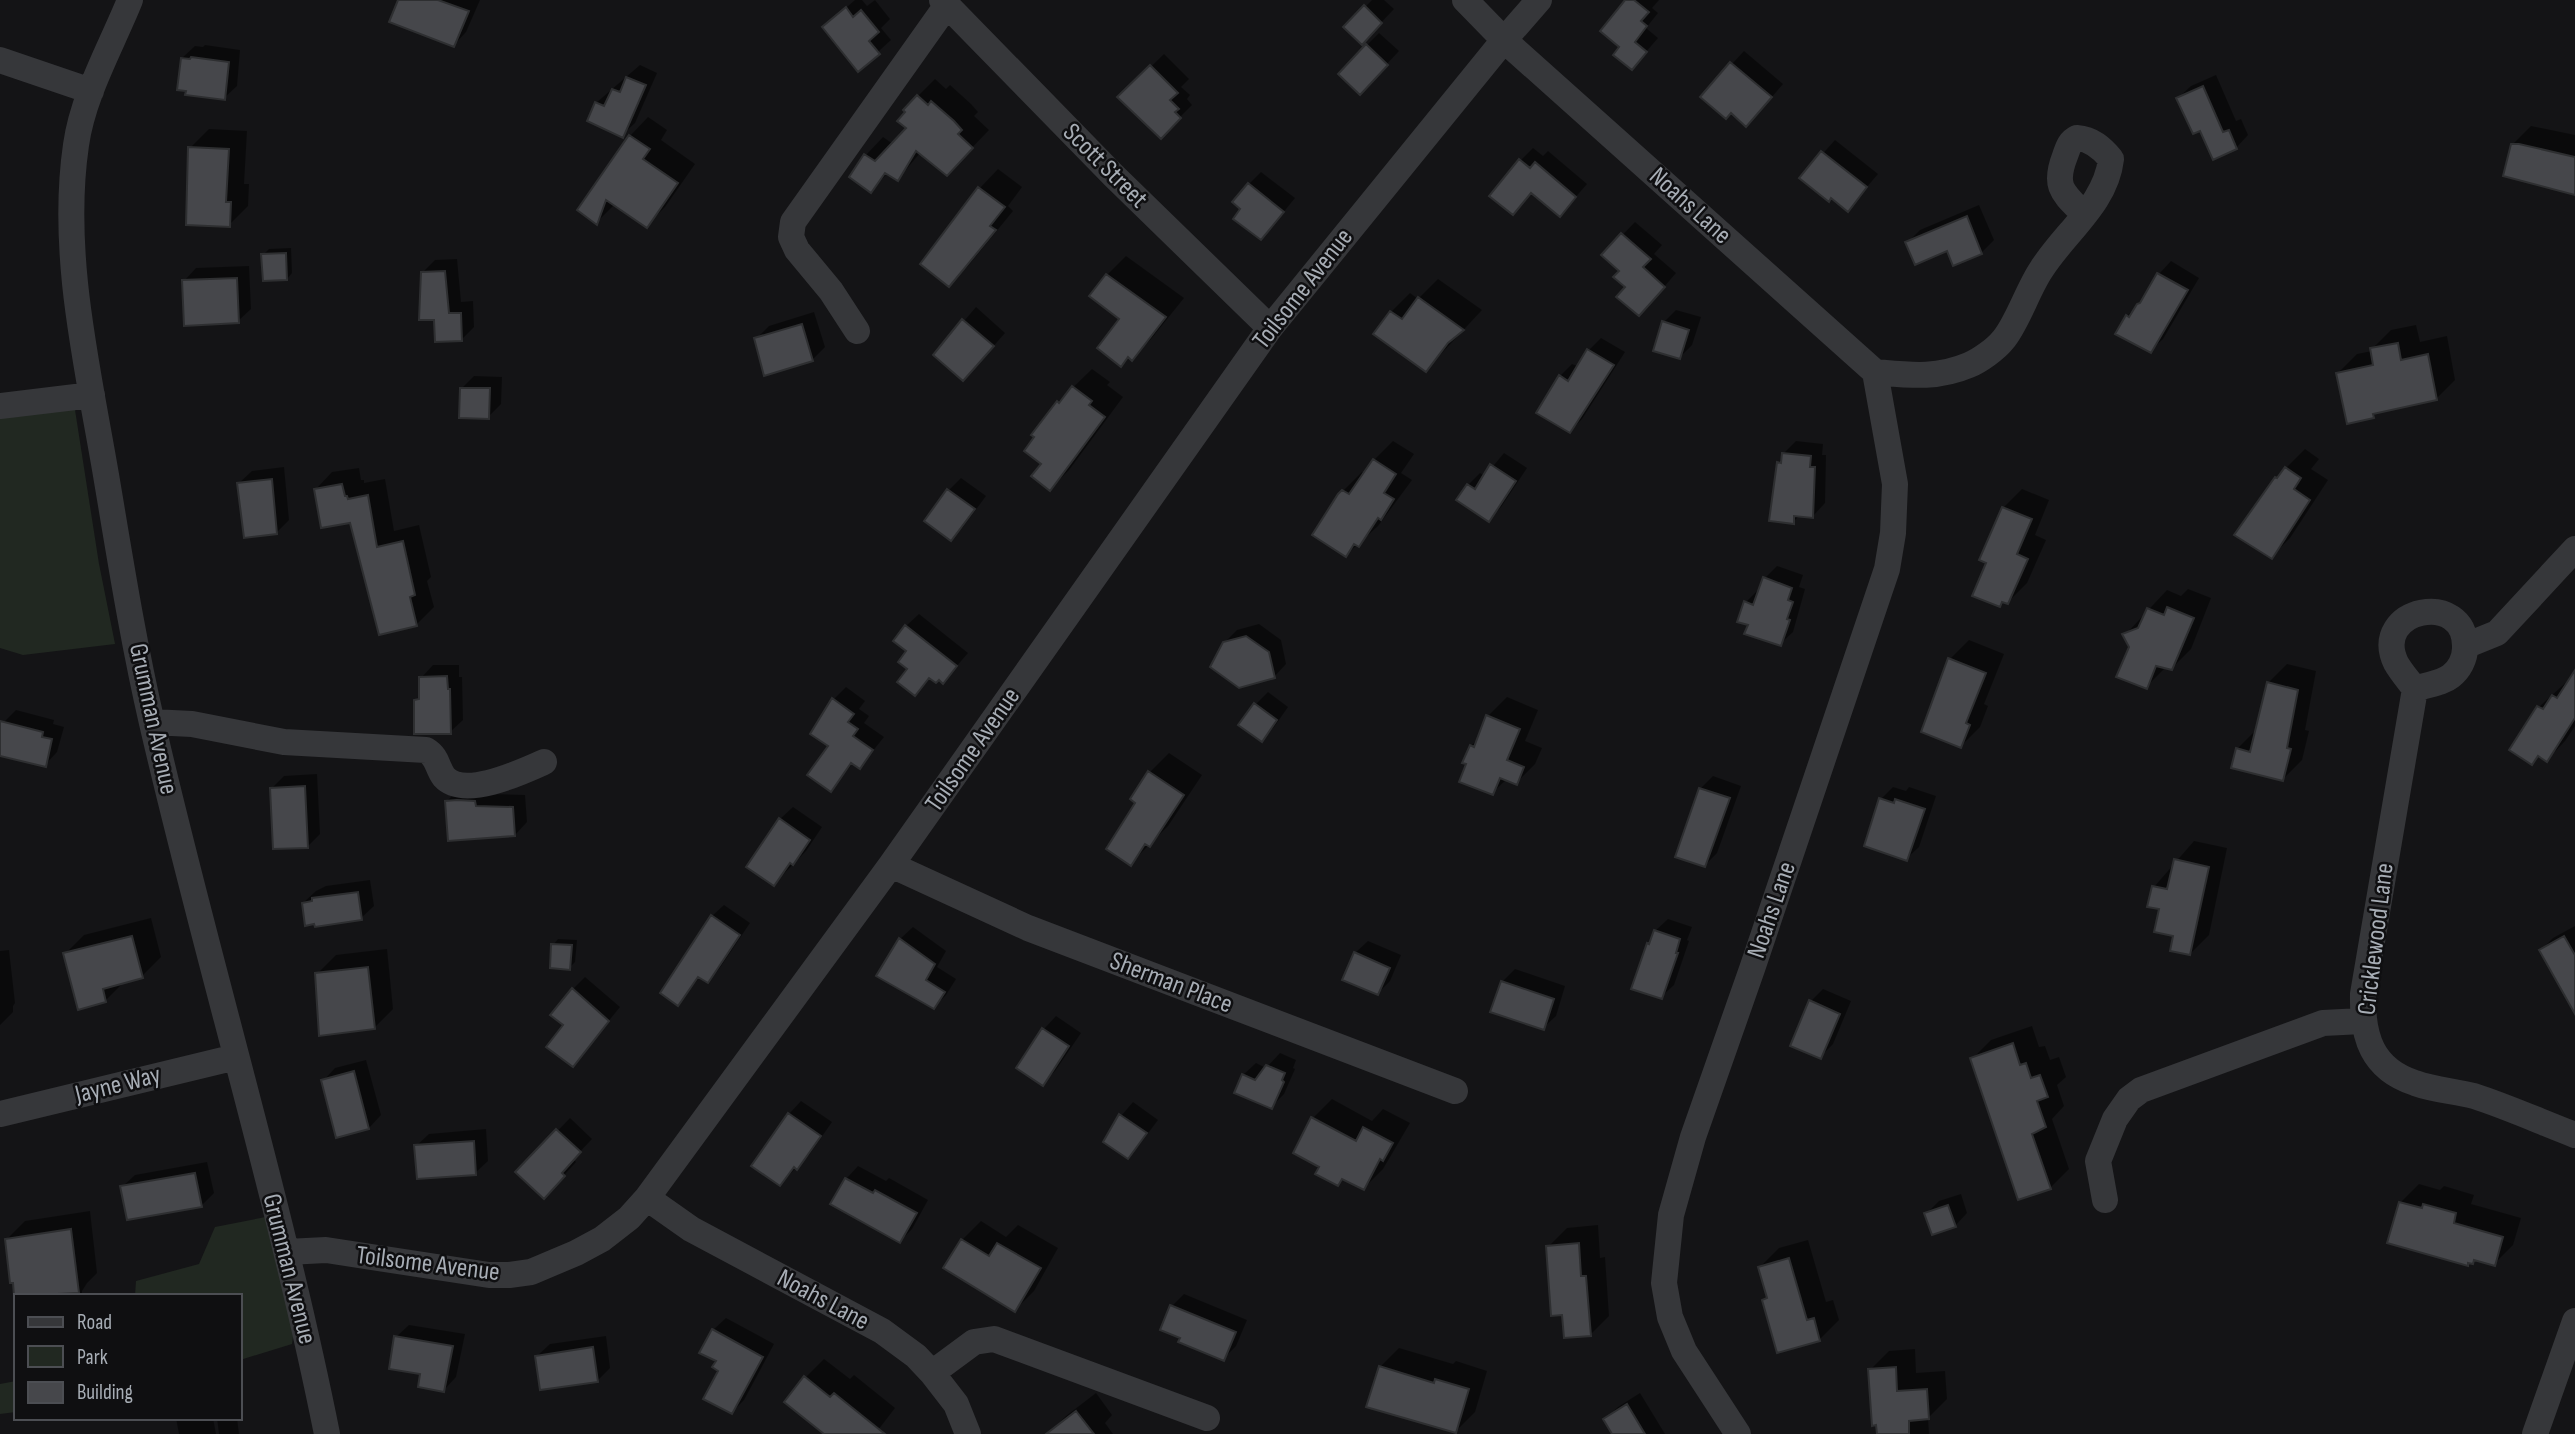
<svg xmlns="http://www.w3.org/2000/svg" width="2575" height="1434" font-family="'Sofia Sans Condensed',sans-serif">
  <rect width="100%" height="100%" fill="#141416"/>
  <!-- green -->
  <path fill="#212821" d="M73,397L99,564L115,644L23,655L0,648V406Z
    M276,1215L298,1301L292,1344L240,1360V1296H135L136,1281L199,1264L215,1227Z
    M16,1381V1412L0,1414V1384Z"/>
  <!-- shadow -->
  <path fill="#0007" d="M400,0H480L466,32L454,45Z
    M855,0H862L867,6L875,0L890,19L881,28L891,40L858,70L824,27Z
    M1372,0H1384L1394,9L1374,30L1346,27Z
    M1629,0H1659L1652,8L1658,13L1646,28L1658,38L1632,68L1622,47Z
    M1379,33L1399,51L1372,80L1367,45Z
    M205,45L240,50L237,86L224,98L182,58L195,46L203,47Z
    M1744,51L1783,84L1759,112L1731,111L1732,64Z
    M1164,54L1189,79L1181,87L1190,95L1187,99L1192,105L1161,136L1120,97Z
    M640,65L657,73L635,123L622,135L596,103Z
    M2216,75L2236,121L2241,119L2248,135L2236,148L2200,128L2178,98L2191,86Z
    M935,79L946,89L950,85L971,104L978,112L974,116L989,130L964,156L920,153L898,179L888,173L871,190L851,176L866,155L883,137L893,144L908,128L918,96Z
    M648,117L667,130L661,140L695,164L665,207L647,225L615,204L597,222L580,210L630,136Z
    M2531,126L2575,135V193L2512,145Z
    M209,129L247,131L244,184H249L248,206L229,225L190,148Z
    M1835,140L1878,174L1848,209L1801,178Z
    M1533,148L1543,156L1548,151L1587,184L1560,215L1532,192L1513,213L1521,160Z
    M998,169L1022,187L1008,206L1013,211L968,266L949,284L922,264L980,188Z
    M1261,172L1295,198L1273,225L1243,209L1249,184Z
    M1979,205L1994,240L1981,253L1907,243L1920,230Z
    M1635,222L1662,245L1654,254L1676,273L1652,301L1627,287L1621,270L1603,255Z
    M291,248L292,273L287,279L263,255L269,249Z
    M1126,256L1184,298L1151,339L1132,358L1129,356L1121,365L1122,319L1107,275Z
    M457,259L461,302L473,301L474,327L461,340L435,318L422,273L435,260Z
    M2171,261L2199,278L2163,339L2150,351L2127,316L2144,299L2159,274Z
    M249,266L251,309L238,321L184,281L196,268Z
    M1438,279L1482,310L1426,370L1391,312L1410,293L1418,299Z
    M976,307L1005,333L976,366L936,354Z
    M1676,310L1701,317L1692,345L1680,357L1664,322Z
    M814,312L825,347L812,360L756,339L769,326Z
    M2416,325L2420,342L2447,336L2455,380L2436,399L2378,411L2373,416L2338,373L2357,354L2372,351V349L2391,330Z
    M1601,338L1625,352L1582,419L1570,431L1560,376L1572,364L1579,367L1589,350Z
    M1092,369L1110,382L1107,385L1123,397L1069,470L1050,489L1037,437L1034,435L1058,402Z
    M474,376L502,377L501,404L488,417L461,389Z
    M1393,441L1414,454L1401,473L1412,480L1378,526L1346,555L1339,495L1362,472L1365,474L1374,460Z
    M1796,441L1823,444L1822,455H1826L1825,503L1813,516L1801,514L1793,522L1778,463L1783,458L1784,453Z
    M2305,449L2319,459L2311,469L2328,480L2290,538L2271,557L2276,478Z
    M1504,453L1527,468L1501,507L1489,520L1468,485L1480,473L1485,476Z
    M284,467L289,520L277,532L239,483L252,471Z
    M359,468L361,480H364V483L385,479L394,531L419,525L431,577L427,581L434,607L417,624L352,521L316,489L332,472Z
    M961,478L986,496L963,527L951,539L949,490Z
    M2022,489L2049,500L2035,535L2046,540L2027,583L2008,602L2004,601L2000,605L1988,562L2003,508Z
    M1777,566L1803,575L1799,587L1805,589L1793,632L1780,644L1750,624L1746,602L1758,590L1760,591L1765,578Z
    M2188,589L2211,598L2191,649L2172,668H2165L2146,687L2125,635L2167,590L2181,596Z
    M919,614L968,653L943,682L930,677L915,693L906,626Z
    M1259,624L1281,640L1286,664L1274,677L1224,643L1237,630Z
    M1969,640L2004,654L1984,704L1988,706L1980,727L1961,746L1950,659Z
    M2287,664L2316,671L2305,730L2309,731L2302,760L2283,779L2237,749L2257,729L2268,683Z
    M433,665H459V677H462L463,720L450,732L415,700L421,695V678Z
    M2572,677L2575,679V726L2565,741L2547,760L2540,755L2532,763L2539,707Z
    M846,687L865,701L859,709L869,716L864,723L884,737L860,767L853,763L831,790L830,746L833,700Z
    M1268,692L1288,707L1274,727L1262,740L1255,705Z
    M1507,697L1538,710L1525,741L1542,748L1535,764L1516,783L1507,779L1492,793L1471,746L1479,738L1488,716Z
    M16,710L54,720L53,724L64,727L57,752L45,765L0,754V738L4,722Z
    M1169,753L1202,775L1168,826L1131,863L1138,802L1150,772Z
    M317,774L320,834L308,846L272,788L284,776Z
    M1713,776L1741,786L1717,853L1705,865L1700,789Z
    M1893,787L1906,791L1909,787L1936,796L1919,847L1906,859L1881,799Z
    M459,789L488,794L525,795L527,822L515,835L446,802Z
    M793,807L822,827L806,851L774,884L780,819Z
    M2194,841L2227,848L2209,935L2190,954L2175,935L2161,908L2154,887Z
    M370,880L374,906L361,918L303,903L316,891L326,886Z
    M724,905L750,923L719,969L708,981L701,976L678,1003L712,916Z
    M151,918L161,957L142,976L125,981L105,1001L65,954L84,935Z
    M1668,919L1692,927L1687,940L1689,941L1674,985L1661,997L1648,944L1655,931Z
    M2575,926V1015L2541,950L2553,938Z
    M913,927L946,951L937,967L956,979L946,995L934,1007L900,939Z
    M558,939L577,940L575,962L569,968L553,945Z
    M1368,941L1401,955L1390,981L1378,993L1355,953Z
    M387,949L393,1009L374,1028L317,974L336,955Z
    M9,950L15,1003L13,1006V1012L0,1025V951Z
    M1515,969L1565,986L1556,1016L1543,1028L1502,982Z
    M585,977L620,1007L573,1065L566,1025L573,989Z
    M1823,989L1851,1001L1833,1044L1820,1057L1811,1001Z
    M1056,1016L1081,1033L1055,1071L1042,1084L1018,1067L1044,1029Z
    M2032,1026L2039,1047L2045,1046L2050,1060L2059,1057L2066,1077L2057,1085L2064,1106L2052,1119L2069,1169L2050,1188L1972,1059L1991,1040Z
    M1280,1053L1296,1060L1293,1068L1295,1069L1284,1094L1271,1107L1243,1075L1256,1063L1266,1068Z
    M366,1060L381,1115L369,1128L323,1081L335,1068Z
    M1332,1099L1372,1121L1383,1109L1410,1123L1383,1169L1364,1188L1344,1178L1338,1184L1322,1166L1313,1118Z
    M801,1101L832,1122L809,1155L780,1184L753,1165L789,1114Z
    M1133,1102L1158,1120L1140,1144L1128,1157L1110,1129Z
    M570,1118L592,1139L573,1159L576,1162L556,1184L518,1172Z
    M486,1129L488,1161L475,1173L416,1146L429,1134Z
    M207,1162L214,1193L201,1206L122,1187L135,1175Z
    M858,1166L886,1181L889,1178L928,1200L912,1229L900,1241L846,1179Z
    M2419,1184L2440,1190L2444,1186L2474,1195L2471,1204L2521,1218L2513,1245L2494,1264L2476,1259L2473,1262L2469,1261L2400,1203Z
    M1961,1194L1967,1213L1955,1226L1926,1214L1939,1201Z
    M90,1211L97,1273L87,1283L82,1291V1296H16L6,1240L25,1221Z
    M981,1221L1006,1237L1018,1225L1058,1248L1034,1291L1015,1310L962,1240Z
    M1598,1225L1600,1258L1605,1257L1609,1316L1590,1335L1563,1313L1548,1247L1567,1228Z
    M1808,1240L1826,1302L1833,1300L1839,1320L1820,1339L1778,1351L1764,1300L1768,1296L1760,1267L1779,1248Z
    M1184,1294L1247,1320L1236,1346L1223,1359L1182,1337L1172,1306Z
    M726,1318L774,1344L744,1400L732,1412L718,1361L713,1330Z
    M409,1325L465,1334L456,1377L444,1390L422,1373L396,1337Z
    M606,1336L610,1368L598,1380L537,1356L550,1344Z
    M1399,1348L1453,1364L1456,1361L1487,1371L1475,1412L1456,1431L1380,1367Z
    M1915,1349L1916,1373L1945,1371L1947,1399L1928,1418L1929,1434H1878L1870,1370L1889,1351Z
    M824,1359L850,1379L854,1375L895,1408L875,1434H827L805,1378Z
    M1096,1393L1112,1415L1105,1423L1113,1434H1048L1066,1416Z
    M1640,1393L1665,1434H1614L1605,1419L1618,1407Z
    M176,1418H213L216,1434H179Z
    M217,1418H237L239,1434H219Z"/>
  <!-- building -->
  <path fill="#46474b" stroke="#2e2f31" stroke-width="2" d="M398,0H438L469,11L454,47L389,22Z
    M1625,0H1634L1649,12L1641,21L1647,26L1635,42L1647,52L1632,70L1613,55L1619,47L1600,31Z
    M1364,5L1382,23L1362,45L1343,27Z
    M846,7L853,17L861,10L879,32L869,41L880,54L858,72L822,27Z
    M1366,44L1388,65L1360,95L1338,74Z
    M191,57L229,62L225,100L185,95L186,91L177,90L181,58L190,59Z
    M1730,62L1772,97L1746,127L1731,113L1726,119L1700,97Z
    M1150,65L1178,93L1170,100L1179,109L1175,112L1181,118L1161,139L1117,97Z
    M626,77L646,85L623,138L587,121L595,102L604,106L612,89L620,92Z
    M2203,86L2223,132L2229,130L2237,149L2213,160L2200,131L2193,134L2176,98Z
    M917,95L928,105L931,101L954,121L962,130L958,134L973,148L947,176L916,151L898,181L885,173L871,193L849,177L864,154L875,161L906,128L897,121L905,112L903,110Z
    M629,135L650,149L643,159L678,183L647,228L606,200L597,225L577,210Z
    M2511,144H2519L2575,157V195L2503,176Z
    M188,147L229,149L226,202H231L230,227L186,225Z
    M1821,151L1867,187L1848,212L1831,198L1829,202L1799,178Z
    M1519,159L1530,168L1535,162L1576,197L1560,217L1531,193L1513,215L1489,196Z
    M1248,183L1284,212L1261,240L1233,219L1240,209L1232,202Z
    M978,187L1005,207L990,226L996,230L949,287L920,264Z
    M1967,216L1982,254L1953,266L1947,251L1915,265L1905,242Z
    M1621,233L1651,259L1643,267L1665,287L1639,316L1616,297L1625,287L1613,277L1619,271L1601,255Z
    M286,253L287,280L263,281L261,254Z
    M445,271L449,313H461L462,341L435,342L434,320H419L421,272Z
    M2157,273L2188,290L2151,353L2115,334L2126,315L2129,317L2137,304L2140,303Z
    M1106,274L1166,317L1132,361L1128,357L1121,367L1097,348L1119,319L1089,296Z
    M237,278L239,323L184,326L182,280Z
    M1418,297L1464,330L1448,343L1426,372L1373,334L1390,311L1402,319Z
    M962,319L994,346L963,381L933,355Z
    M1662,321L1689,330L1680,359L1653,351Z
    M802,324L813,361L764,376L754,338Z
    M2398,343L2401,360L2428,354L2437,400L2373,414L2374,418L2347,424L2336,373L2373,365L2370,348Z
    M1587,349L1614,365L1570,433L1536,413L1559,375L1568,381Z
    M1072,386L1092,401L1089,405L1105,417L1050,491L1031,476L1041,464L1024,451L1034,437L1031,435L1057,401L1059,403Z
    M460,388H490L489,419L459,418Z
    M1782,453L1811,456L1810,467H1815L1813,518L1794,516V524L1769,521L1777,462L1781,463Z
    M1373,459L1396,474L1384,493L1394,499L1381,520L1378,518L1359,547L1354,544L1346,557L1312,535L1338,494L1342,490L1349,494Z
    M1490,464L1516,481L1489,522L1456,500L1467,484L1475,489Z
    M2285,467L2301,478L2294,489L2310,500L2272,559L2234,535L2275,477L2277,478Z
    M272,479L277,534L244,538L237,483Z
    M342,484L345,496H347L348,499L368,495L377,547L403,541L415,595L410,597L417,626L379,635L350,523L321,528L314,489Z
    M947,489L975,509L951,541L924,521Z
    M2002,507L2032,519L2017,554L2028,559L2008,604L2002,602L2000,607L1972,596L1986,563L1979,560Z
    M1763,577L1792,588L1788,600L1793,602L1787,619L1790,620L1781,646L1744,634L1748,625L1737,622L1744,601L1753,605Z
    M2167,607L2194,618L2172,670L2156,666L2147,689L2116,677L2129,647L2122,634L2138,628L2147,608L2164,615Z
    M905,625L957,666L943,684L939,680L936,683L929,678L915,696L897,682L907,669L898,662L906,651L893,641Z
    M1246,636L1269,652L1275,678L1239,688L1210,667L1223,642Z
    M1948,658L1986,673L1966,723L1970,725L1961,748L1921,732Z
    M2575,670V718L2547,762L2538,756L2532,765L2509,750L2537,706L2543,709L2552,695L2557,698Z
    M447,676L448,689H450L451,734H414V700L419,699V677Z
    M2267,682L2298,690L2287,748L2291,749L2283,781L2231,768L2236,748L2250,752Z
    M832,698L854,714L848,722L858,729L853,736L873,750L860,769L851,763L831,792L807,775L828,746L810,734Z
    M1254,703L1277,720L1262,742L1238,725Z
    M1486,715L1520,729L1507,760L1524,767L1517,785L1500,778L1493,795L1459,782L1466,764L1462,763L1470,745L1474,747Z
    M0,721L43,732L42,737L52,739L46,767L0,756Z
    M1148,771L1184,795L1150,847L1145,844L1131,866L1106,849L1135,803L1130,799Z
    M305,786L308,848L273,849L270,788Z
    M1699,788L1730,798L1705,867L1675,857Z
    M1879,798L1894,803L1895,799L1925,809L1907,861L1864,846Z
    M457,800L475,801L476,806L513,807L515,836L448,841L445,801Z
    M779,818L810,840L793,865L790,863L774,886L746,867Z
    M2174,859L2209,867L2190,955L2170,951L2173,936L2154,932L2159,909L2147,907L2152,886L2167,889Z
    M358,892L362,920L315,927L314,924L305,926L302,903L312,901V898Z
    M711,915L740,935L708,983L698,977L678,1006L660,993Z
    M1654,930L1680,939L1676,953H1678L1662,999L1631,989L1647,943L1649,944Z
    M132,936L143,978L103,989L106,1002L78,1010L63,953Z
    M2564,936L2575,955V1014L2539,950Z
    M899,938L935,964L926,980L945,992L934,1009L876,976Z
    M551,944L572,945L570,970L550,968Z
    M1354,952L1390,968L1378,995L1342,980Z
    M368,967L375,1029L319,1036L315,973Z
    M1501,981L1554,999L1544,1030L1490,1012Z
    M572,988L609,1021L573,1067L546,1047L563,1025L550,1015Z
    M1809,1000L1840,1014L1821,1059L1790,1046Z
    M1042,1028L1069,1046L1043,1086L1016,1068Z
    M2013,1043L2020,1065L2026,1063L2031,1078L2040,1075L2048,1097L2037,1101L2046,1127L2032,1134L2051,1189L2018,1200L1970,1058Z
    M1266,1065L1285,1073L1282,1080L1284,1082L1272,1109L1234,1093L1242,1074L1255,1080Z
    M354,1071L369,1129L336,1138L321,1080Z
    M788,1113L821,1136L797,1170L794,1167L780,1186L751,1166Z
    M1119,1114L1147,1133L1128,1159L1103,1142Z
    M1311,1117L1356,1141L1363,1127L1393,1143L1383,1161L1380,1159L1364,1190L1342,1179L1338,1186L1315,1174L1319,1167L1293,1153Z
    M556,1129L581,1152L562,1173L565,1176L544,1199L515,1172Z
    M474,1141L476,1175L417,1179L414,1145Z
    M195,1173L202,1207L127,1220L120,1186Z
    M845,1178L873,1193L875,1190L917,1213L900,1243L830,1204Z
    M2399,1202L2422,1208L2423,1204L2456,1213L2454,1223L2503,1237L2495,1266L2474,1260L2473,1264L2468,1263V1266L2387,1243Z
    M1948,1205L1956,1227L1932,1235L1924,1213Z
    M71,1229L79,1293L14,1296L13,1283H10L5,1239Z
    M961,1239L989,1256L997,1243L1041,1268L1015,1312L943,1268Z
    M1579,1243L1581,1276H1586L1591,1336L1564,1338L1562,1315L1551,1316L1546,1246Z
    M1789,1258L1807,1320L1814,1318L1820,1341L1777,1353L1762,1300L1767,1298L1758,1267Z
    M1170,1305L1236,1332L1224,1361L1178,1342L1180,1338L1160,1330Z
    M712,1329L763,1357L732,1414L703,1399L718,1371L712,1367L716,1361L699,1353Z
    M394,1336L453,1346L444,1392L418,1387L420,1374L389,1369Z
    M593,1347L598,1382L540,1390L535,1356Z
    M1379,1366L1434,1383L1435,1379L1469,1389L1456,1433L1366,1407Z
    M1896,1367L1897,1391L1927,1389L1929,1419L1909,1421V1434H1877L1876,1425L1872,1426L1868,1369Z
    M804,1376L830,1397L834,1393L885,1434H824L784,1402Z
    M1627,1404L1645,1434H1612L1603,1419Z
    M1076,1411L1094,1434H1046Z"/>
  <g fill="none" stroke-linecap="round" stroke-linejoin="round">
    <!-- minor -->
    <path stroke="#36373a" stroke-width="26" d="M130,0C111,47 83,95 76,145C60,254 88,369 106,475C120,558 133,641 152,723C207,961 279,1195 327,1434
      M942,0L1114,176L1270,328
      M1465,0L1504,40L1875,372
      M0,60L91,91
      M857,331L831,291L797,250L791,237L793,222L947,5
      M0,406L92,395
      M2465,646L2497,633L2575,549
      M2415,689C2427,684 2441,684 2451,676C2459,670 2465,659 2465,648C2467,589 2370,608 2396,663C2401,672 2409,681 2415,689L2363,994C2362,1037 2372,1069 2415,1083C2434,1090 2455,1091 2474,1096C2508,1107 2541,1122 2575,1135
      M152,722L192,724L284,742L426,750C438,757 437,768 444,777C464,799 522,772 544,762
      M891,865L1028,928L1455,1091
      M0,1114L236,1057
      M647,1198L691,1229L882,1331L916,1356L932,1373L956,1404L968,1434
      M2105,1200L2098,1161L2115,1119L2129,1099L2141,1090L2323,1023L2362,1021
      M287,1252L326,1250L489,1275H509L531,1272L576,1253L602,1239L629,1218L647,1198L891,865L1270,328L1504,40L1539,0
      M932,1373L974,1342L994,1339L1207,1418
      M1738,1434L1684,1351L1670,1317L1664,1283L1671,1215L1693,1137L1752,969L1887,569L1893,533L1895,484L1875,372C1909,375 1936,379 1969,365C1979,361 1996,349 2003,340C2017,324 2028,289 2041,270C2064,233 2106,204 2111,159C2102,148 2092,139 2077,138C2069,142 2068,148 2065,156C2053,187 2063,193 2084,214
      M2535,1434L2575,1321"/>
  </g>
  <g text-anchor="middle" dominant-baseline="central" stroke-width="5" stroke-linejoin="round" paint-order="stroke">
    <!-- street labels -->
    <g font-size="26" fill="#a7adb5" stroke="#0f0f11">
      <text transform="translate(1105 166) rotate(45)">Scott Street</text>
      <text transform="translate(1690 206) rotate(42)">Noahs Lane</text>
      <text transform="translate(1303 289) rotate(-52)">Toilsome Avenue</text>
      <text transform="translate(153 719) rotate(78)">Grumman Avenue</text>
      <text transform="translate(973 750) rotate(-55)">Toilsome Avenue</text>
      <text transform="translate(1772 910) rotate(-71)">Noahs Lane</text>
      <text transform="translate(2376 939) rotate(-83)">Cricklewood Lane</text>
      <text transform="translate(1171 983) rotate(21)">Sherman Place</text>
      <text transform="translate(118 1085) rotate(-14)">Jayne Way</text>
      <text transform="translate(428 1264) rotate(7)">Toilsome Avenue</text>
      <text transform="translate(289 1269) rotate(76)">Grumman Avenue</text>
      <text transform="translate(823 1300) rotate(28)">Noahs Lane</text>
    </g>
  </g>
  <!-- legend -->
  <rect x="14" y="1294" width="228" height="126" fill="#0f0f11" stroke="#4c4e53" stroke-width="2"/>
  <rect x="28" y="1317" width="35" height="10" fill="#36373a" stroke="#4c4e53" stroke-width="2"/>
  <text x="77" y="1329" font-size="21" fill="#a7adb5">Road</text>
  <rect x="28" y="1346" width="35" height="21" fill="#212821" stroke="#4c4e53" stroke-width="2"/>
  <text x="77" y="1364" font-size="21" fill="#a7adb5">Park</text>
  <rect x="28" y="1382" width="35" height="21" fill="#46474b" stroke="#4c4e53" stroke-width="2"/>
  <text x="77" y="1399" font-size="21" fill="#a7adb5">Building</text>
</svg>
